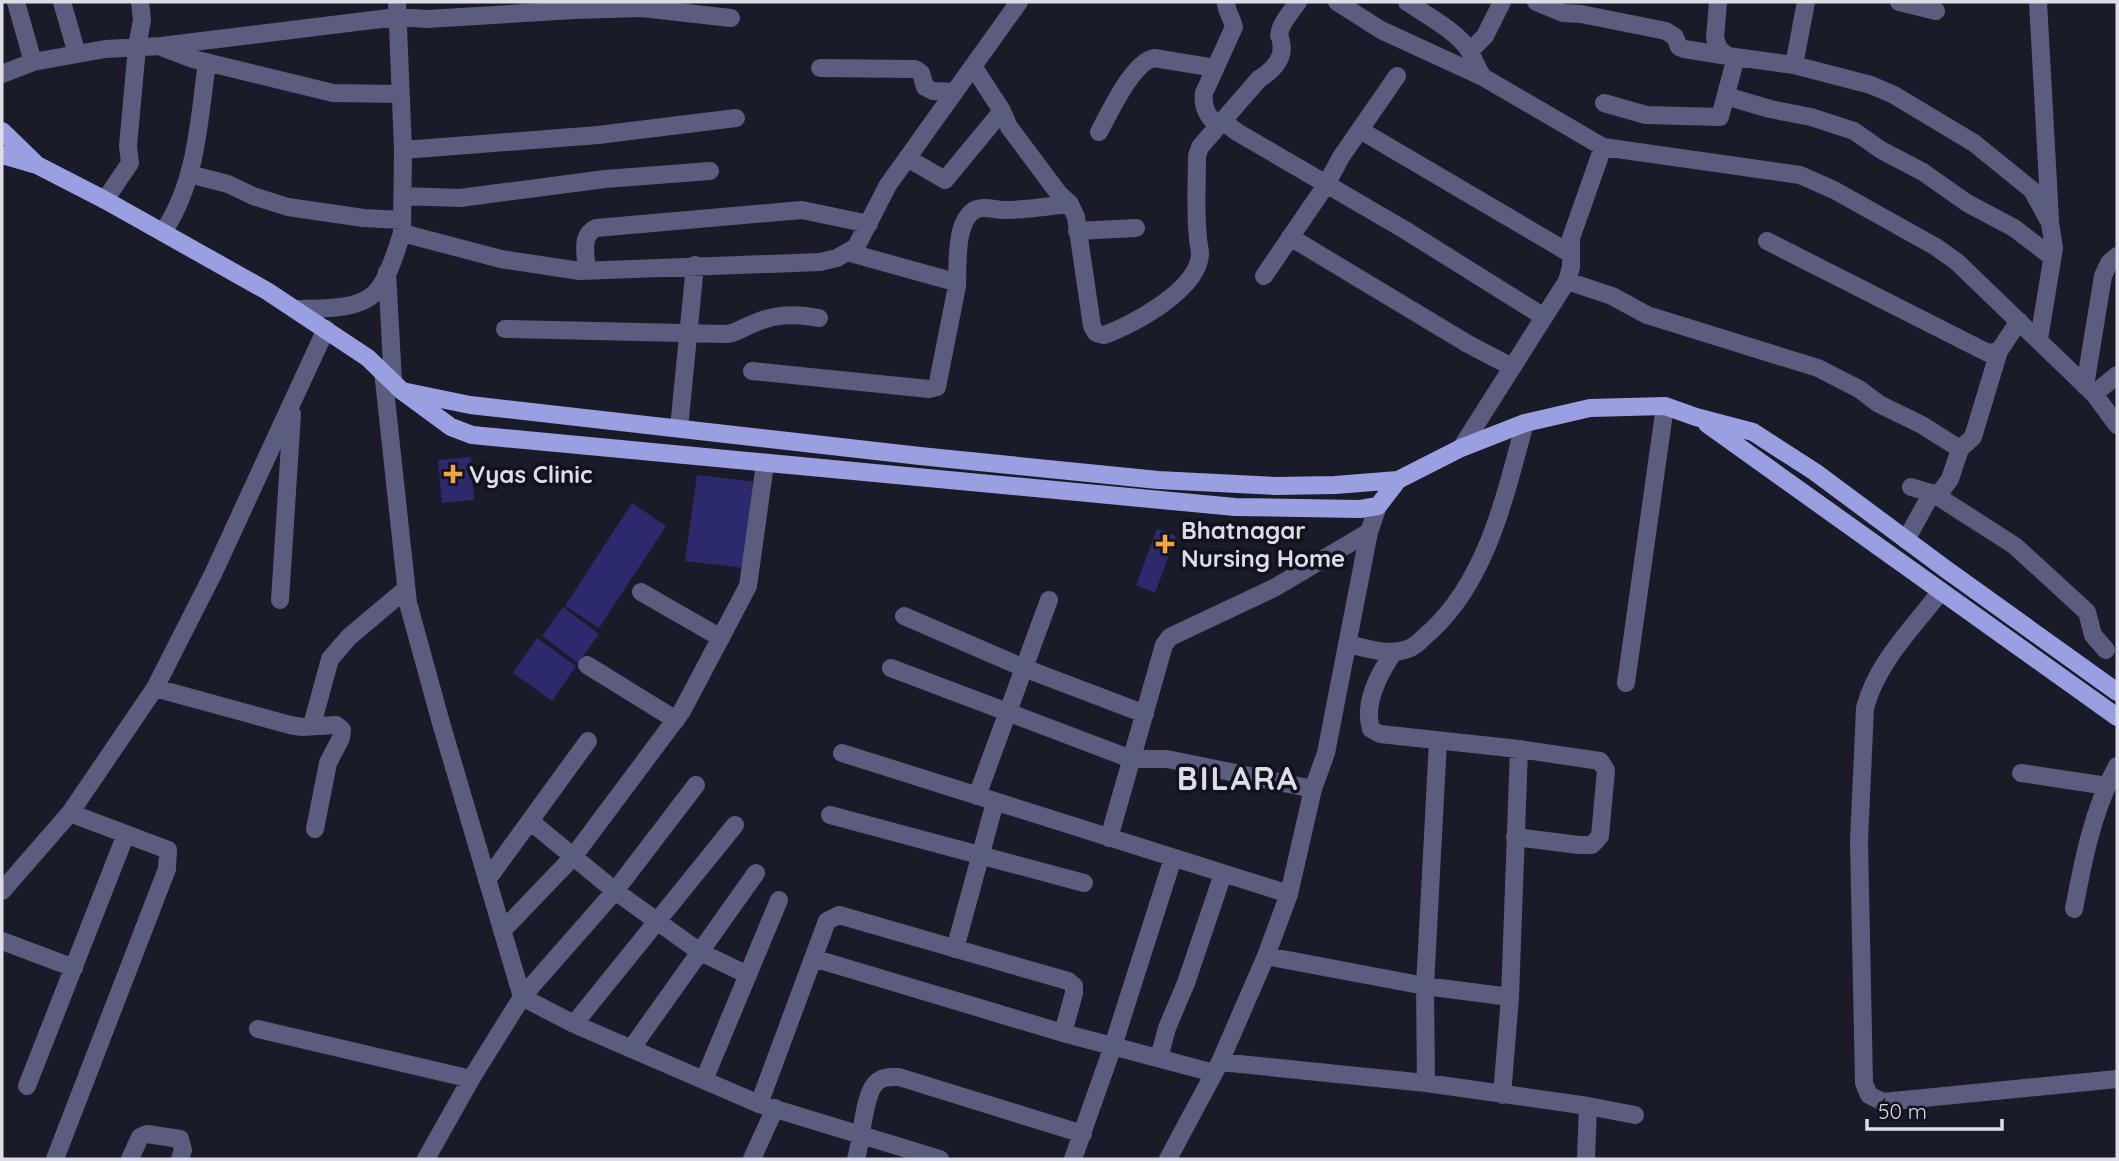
<svg xmlns="http://www.w3.org/2000/svg" width="2119" height="1161" font-family="Quicksand,sans-serif">
  <rect width="100%" height="100%" fill="#1a1b28"/>
  <!-- building -->
  <path fill="#2c296d" d="M471,457L474,500L442,503L438,460Z
    M697,475L756,482L744,568L685,561Z
    M632,503L666,526L599,628L565,606Z
    M1157,529L1176,536L1155,593L1136,585Z
    M563,607L599,634L578,663L542,636Z
    M537,638L576,666L552,701L513,673Z"/>
  <g fill="none" stroke-linecap="round" stroke-linejoin="round">
    <!-- minor -->
    <path stroke="#5a5d7e" stroke-width="18" d="M16,2L33,62
      M62,2L77,54
      M1337,2L1381,30L1483,77
      M1407,2C1425,14 1460,33 1470,52C1475,61 1476,67 1483,77L1603,147L1800,175L1834,190L1936,247L1957,262L2094,394L2117,425
      M1536,2L1563,13L1581,14L1666,31L1675,37L1679,47L1684,49L1728,56
      M1718,2L1715,38L1719,49L1728,56L1794,65L1871,85L1894,95L1974,143L2032,190L2050,223L2054,248L2039,339
      M1899,2L1936,11
      M2038,2L2050,220
      M164,48L193,59L333,93L400,94
      M1470,51L1485,36L1502,2
      M1794,65L1806,2
      M973,66L1002,111L1009,127L1059,194L1070,204L1076,217L1092,326L1096,333L1104,335C1133,325 1199,289 1200,254C1200,248 1198,243 1198,238C1195,211 1197,183 1197,156L1200,147L1259,79C1272,71 1285,59 1281,42C1280,33 1278,40 1280,31C1282,21 1292,11 1298,2
      M820,68L915,69L921,73L925,87L933,91L954,92
      M2,74L33,62L105,49L161,46L397,17L427,19L574,10L642,8L731,18
      M1726,96L1770,109L1811,117L1854,131L1881,150L1923,172L1967,203L2014,228L2052,257
      M1604,103L1646,115L1720,117L1736,57
      M1224,122L1237,132L1405,230L1544,317
      M1218,127C1208,116 1202,108 1204,93L1234,27C1232,17 1226,12 1226,2
      M1360,130L1571,254
      M1099,132C1110,112 1132,63 1154,58L1215,68
      M403,150L598,135L736,118
      M907,158L945,180L1002,111
      M189,174L228,184L253,196L288,207L363,218L402,220
      M403,196L460,198L605,179L710,171
      M105,200L130,163L128,146L137,47L142,20L140,2
      M1077,231L1136,228
      M163,232C197,182 199,120 207,62
      M402,233L501,259L580,271L820,262L837,258L856,247L888,185L1019,2
      M1290,237L1468,344L1512,367
      M1767,241L1988,353L1999,351L2019,321
      M587,271C586,255 580,235 596,228L802,210L869,224
      M387,272L393,382
      M1264,276L1326,185L1341,157L1397,76
      M1567,281L1612,296L1647,315L1818,368L1859,389L1879,404L1922,425L1960,449
      M957,286C958,267 954,218 977,209C984,206 996,210 1004,210C1026,210 1048,206 1070,204
      M296,309C320,308 357,311 375,293C387,282 397,249 402,233L403,150L397,2
      M505,329L727,334C736,333 740,329 748,326C772,314 793,313 819,318
      M383,371L408,603L441,723L522,997L574,1024L759,1104L940,1159
      M752,371L929,389L937,387L957,286L955,282L847,252
      M2085,386L2103,276L2109,263L2117,256
      M2094,394L2117,375
      M679,428L695,265
      M1461,448L1567,281L1571,267V238L1603,147
      M1911,487L1934,494L2015,546L2087,612L2093,635L2106,650
      M1906,540L1929,498L1942,490L1950,479L1960,449L1973,437L1999,351
      M1941,591C1913,628 1877,662 1865,708L1859,841L1864,1083L1869,1095L1883,1102L2117,1079
      M641,592L721,638
      M280,600L292,414
      M904,616L1024,668L1145,714
      M1347,644C1367,648 1391,657 1410,648C1418,645 1424,636 1431,631C1488,578 1505,495 1525,423
      M1393,653C1379,674 1363,703 1371,729L1380,734L1519,749L1600,761L1606,770L1600,836L1592,845H1579L1515,837
      M587,665L676,720
      M891,668L1131,759H1167L1313,789
      M1626,683L1665,406
      M155,688L290,725L302,727L336,725L342,730L341,738L328,763L315,829
      M312,725L330,659L349,637L406,589
      M842,753L1289,894
      M2021,773L2107,786
      M977,796L1049,600
      M830,815L1084,883
      M530,821L615,891L700,952L748,975
      M1109,838L1164,645L1170,637L1274,588L1369,532
      M487,880L588,741
      M2,891L70,813L155,688L213,574L326,329
      M2074,909C2083,861 2093,809 2117,766
      M502,931L573,857L682,711L748,586L765,464
      M2,941L74,968
      M955,949L995,802
      M1266,956L1425,986L1510,997
      M813,958L1063,1033L1214,1073
      M574,1024L735,825
      M258,1029L471,1079
      M631,1049L756,873
      M1159,1058L1167,1028L1186,983L1223,874
      M1220,1062L1426,1083L1588,1106L1635,1115
      M704,1080L779,900
      M1426,1083L1425,986L1438,741
      M27,1086L126,834
      M1502,1095L1510,997L1519,749
      M759,1104L827,921L839,915L1068,981L1074,986V993L1063,1033
      M55,1159L167,869L168,850L70,813
      M130,1159L140,1137L147,1134L180,1139L183,1150L180,1159
      M426,1159L471,1079L522,997L615,891L696,785
      M752,1159L775,1108
      M856,1159C862,1142 863,1091 878,1081C885,1076 891,1077 899,1077L1083,1134
      M1073,1159L1113,1046L1173,858
      M1168,1159L1220,1062L1266,956L1289,894L1313,789L1326,753L1369,532L1378,506
      M1586,1159L1588,1106"/>
    <!-- major -->
    <path stroke="#9a9fe2" stroke-width="18" d="M2,131L35,163
      M2,155L37,165L105,200L267,291L368,358L402,391L451,427L472,435L1235,507L1360,509L1378,506L1398,480
      M402,391L470,405L920,456L1158,480L1276,486L1335,485L1398,480L1461,448L1525,423L1590,408L1665,406L1696,417L1753,432L1815,472L1947,570L2117,692
      M1707,424L2117,717"/>
  </g>
  <!-- markers -->
  <g fill="#f1a640" stroke="#11121e" stroke-width="2.5">
    <path d="M449.5 463.5h7v7h7v7h-7v7h-7v-7h-7v-7h7z"/>
    <path d="M1161.5 533.5h7v7h7v7h-7v7h-7v-7h-7v-7h7z"/>
  </g>
  <g text-anchor="middle" dominant-baseline="central" stroke-width="7" stroke-linejoin="round" paint-order="stroke">
    <!-- poi labels -->
    <g font-size="24" font-weight="bold" fill="#dcdde6" stroke="#11121e" text-anchor="start">
      <text x="469" y="474">Vyas Clinic</text>
      <text x="1181" y="530">Bhatnagar<tspan x="1181" dy="28">Nursing Home</tspan></text>
    </g>
    <!-- district labels -->
    <g font-size="32" font-weight="bold" letter-spacing="2" fill="#dcdde6" stroke="#11121e">
      <text x="1238" y="778">BILARA</text>
    </g>
  </g>
  <!-- border -->
  <rect width="2119" height="1161" fill="none" stroke="#dcdde6" stroke-width="7"/>
  <!-- scale -->
  <path d="M1867 1119v10h135v-10" fill="none" stroke="#dcdde6" stroke-width="3.5"/>
  <text x="1878" y="1119" font-size="21" fill="#dcdde6" stroke="#11121e" stroke-width="5" paint-order="stroke">50 m</text>
</svg>
